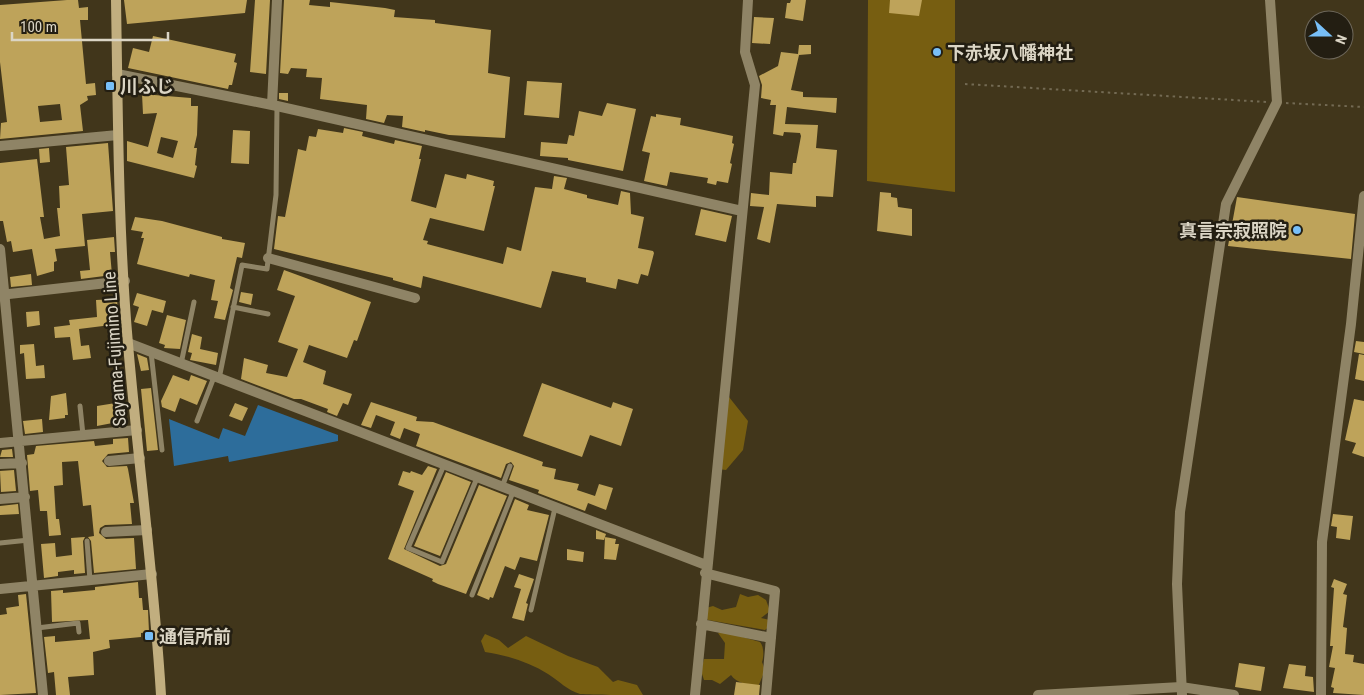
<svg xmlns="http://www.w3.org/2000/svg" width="1364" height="695" font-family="'Roboto Condensed','Noto Sans JP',sans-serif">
  <rect width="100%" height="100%" fill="#41361b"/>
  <!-- green -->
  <path fill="#775e11" d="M868,0H955V192L867,181Z
    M729,397L748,421L743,450L726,470L718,469Z
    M740,594L748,597L758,595L766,600L770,611L761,618L770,620V626L765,630L708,620L705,616L706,608L713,606L722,610L736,607Z
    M725,632L760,642C764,646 764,657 762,662L765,670L758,687C749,685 736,683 731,675L720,684L712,680H704L701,671L704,659H724L725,643L718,633Z
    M485,634L499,640L508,648L526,636L568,656L598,667L613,682L618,680L637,685L643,695C628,695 593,695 580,694C567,690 559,681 548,674C529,662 506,655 485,652L481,641Z"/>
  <!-- water -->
  <path fill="#2d6d9b" d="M258,405L338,435V441L229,462L228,456L174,466L169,419L219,439L223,428L245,436Z"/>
  <!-- building -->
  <path fill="#bea35a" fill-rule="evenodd" d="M67,0H78L79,8L88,7V20H80L86,84L95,83L96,95L87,96L88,100L80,105L83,131L0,139L1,123L7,122L0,62V5ZM60,104L62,120L40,122L38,106Z
    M124,0H247L245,13L127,24Z
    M255,0H270L266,74L250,72Z
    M284,0H310L309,5L330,7V2L385,8L395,10L394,17L435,20V23L491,30L488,73L510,77L505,138L449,135L425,130V132L402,127L403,116L387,115L384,123L366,119L367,105L320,99L322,78L306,77L307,69L291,68L288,74L280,73Z
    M791,0H806L803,21L785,18L787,3H790Z
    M890,0H922L919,16L889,13Z
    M754,17L774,18L770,44L752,43Z
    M153,36L236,54L234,62L237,63L232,85H229L228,89L128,68L133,48L149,52Z
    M799,45H811V54L799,55L791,90L803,92V97L837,98L836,113L787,107L785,124L818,125L816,148L837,150L833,197L816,196V207L777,204L770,243L757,239L764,207L750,206L751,193L769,195L770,172L792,174L793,163H796L801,136L800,133L784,132L783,136L773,134L776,105H770L771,100L761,98L762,85L759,76L778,66L781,52L798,54Z
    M527,81L562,83L559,118L524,115Z
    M279,93H288V101L279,99Z
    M142,94L191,98V106H198L197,135L194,148H197L195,165L197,166L194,178L127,161V141L148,147L157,113L143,114ZM161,137L178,141L173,158L157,153Z
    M607,103L636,109L623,171L568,160V158L540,156L541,142L567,144L569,135L574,136L579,111L602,116Z
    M656,114L681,118L680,125L733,136L732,143L734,144L730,163L732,164L728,183L717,181L716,185L707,183L708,178L670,172L667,186L644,181L650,153L642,151L651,116L656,117Z
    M344,128L363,132L362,136L394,144L395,140L422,146L419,159H421L411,201L436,208L445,174L466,179L467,174L494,181L493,186H495L484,231L430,218L423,240L428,241L427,244L503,264L507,247L521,251L535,187L552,189L554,176L567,178L564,189L587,195V198L618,205L621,191L630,193L631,214L644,217L638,248L653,251L654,253L648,276L641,274L638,284L618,279L616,289L586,282V278L552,271L541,308L423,276L421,288L393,280V278L274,249L278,216L285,217L298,149L306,151L309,136L316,137L318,129L343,133Z
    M233,130L250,131L249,164L231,163Z
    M108,143L113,211L82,214L85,246L55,249L57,261L54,262V271L37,276L32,249L13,252L11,241L7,242L3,221H0V163L37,159L44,217H40L44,239L60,236L57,208H60L59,186L69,185L66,147Z
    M49,148L50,162L40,163L39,149Z
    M880,192L891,193V197L897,198L898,207L912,209V236L877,231Z
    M1237,197L1355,214L1351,259L1228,246Z
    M701,209L732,216L726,242L695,235Z
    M135,217L162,221L222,237V239L245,243L242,258L237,257L230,288L233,290L225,320L214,318L218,301L211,300L215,280L190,274L189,277L137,264L144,238H141L143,232L131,230Z
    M114,237L115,252H110L112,275L81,279L80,271L90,270L87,240Z
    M284,270L371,302L357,341L354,340L347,358L309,345L303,362L326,371L323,384L352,394L348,405L343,403L337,416L327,412L328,409L301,399H294L241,379L244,358L268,365L266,373L287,377L298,349L278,342L295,296L277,290Z
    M31,274L32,285L11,287L10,277Z
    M241,292L253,294L251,305L239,302Z
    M137,293L166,301L163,313L152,310L147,326L134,322L139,307L133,305Z
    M114,299H117L118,315L111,316V325L79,329L81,346L89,345L91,358L73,360L70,337L55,338L54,327L70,325L69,320L97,317L96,300Z
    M39,311L40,325L27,327L26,312Z
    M167,315L186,320L180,349L164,348L165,345L159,343Z
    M192,334L202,337L200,349L218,353L216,365L190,360L192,353L188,352Z
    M1356,341L1364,342V354L1354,352Z
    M34,344L36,366L44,365L45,378L26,379L24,353L20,354V345Z
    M137,354L147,358L149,370L141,371Z
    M1359,354L1364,355V381L1355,379Z
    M173,375L189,381L191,375L207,381L197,405L180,398L175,412L162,407L161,401Z
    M542,383L611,408L613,402L633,409L621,446L590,435L582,457L523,436Z
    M151,388L158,450L147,451L141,389Z
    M66,393L68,415H65V418L49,420L51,396Z
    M1354,399L1364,401V457L1352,453L1356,443L1345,440Z
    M122,402L123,421L97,426V406Z
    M371,402L417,417L416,421L433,422L543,462L542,466L556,469L554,479L579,484L577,490L595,496L599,484L613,488L606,510L588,503L585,511L538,493L539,490L509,480L514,466L511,462L506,464L501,478L416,446L420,434L404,428L400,439L390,435L395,422L376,415L371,428L361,425Z
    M235,403L248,408L242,421L229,416Z
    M42,419L43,432L25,434L23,421Z
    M128,438L129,452L108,454L102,461L107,467L127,466L128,469L134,503H130L132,524L105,525L100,528L99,533L106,539L134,538L136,569L94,573L91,541L88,537L94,536L91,505L83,506L78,461L62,462L63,485L54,486L56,519H59L61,535L49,536L47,511H40L38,490L30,491L27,455L34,454L36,446L94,441L95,446L113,444V439Z
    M12,449L13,457H0L2,450Z
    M428,466L437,469L404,549L440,566L446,564L479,485L507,496L466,594L438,584L432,581L433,579L388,559L414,491L398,485L403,471L410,473L411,471L422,475Z
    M14,470L16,491L1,492L0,471Z
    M446,472L471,482L440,556L414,546Z
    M515,499L529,505L527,510L549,515L547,523L537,561L520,557L515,570L505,566L493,598L490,597L489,600L477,595Z
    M18,504L19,514L0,515V506Z
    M1333,514L1353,516L1350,540L1336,538L1337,527L1331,526Z
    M596,530L606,534L604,540L596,539Z
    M85,537L83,541L85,573L74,574V570L58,572V576L44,578L41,544L55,543L56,557L72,555L71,538Z
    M605,537L616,539L615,544H619L616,560L604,559Z
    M567,549L584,552L583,562L567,560Z
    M519,574L534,579L526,603L528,604L524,621L512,618L521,589L514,587Z
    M1334,579L1347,584L1343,594L1347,595L1343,627L1347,628L1345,654L1354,655L1353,662L1364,664V695L1333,693L1334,688L1331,687L1335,668L1329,667L1333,646H1330L1334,588L1331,587Z
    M138,582L139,598H142L143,610H148L149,632L141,633V637L109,640L110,648L93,652L94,675L68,677L70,695H56L54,672L48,673L44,637L55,636V642L90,639L88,620L52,622L51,591L63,590V593L95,590V587Z
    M26,594L36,693L0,695V615L7,614L6,608L19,606L18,595Z
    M1239,663L1265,667L1261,691L1235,687Z
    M1289,664L1306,666L1305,676L1313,677L1314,692L1283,688Z
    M736,682L760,685L759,695H734Z"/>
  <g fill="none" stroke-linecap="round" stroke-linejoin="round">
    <!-- path -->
    <path stroke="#736a53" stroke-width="2" stroke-dasharray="2.5 4" stroke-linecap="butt" d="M965,84L1267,102
      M1286,103L1364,107"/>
    <!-- service -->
    <path stroke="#8f8466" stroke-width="5" d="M233,307L268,314
      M151,352L162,450
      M181,364L194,302
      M219,379L242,265L267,269L276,195L277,107
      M80,406L83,435
      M197,421L214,377
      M444,465L408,548L442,562L477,478
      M502,487L510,466
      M87,541L90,580
      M0,543L29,540
      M472,595L513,492
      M531,610L555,508
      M37,628L78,623L79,632"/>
    <!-- minor -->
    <path stroke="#8f8466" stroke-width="10" d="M117,74L277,106L742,211
      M272,105L277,0
      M0,146L118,135
      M0,249L43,695
      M268,258L415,298
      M0,295L125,281
      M128,343L706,565
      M0,443L137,430
      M109,461L140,458
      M0,464L22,463
      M0,499L25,497
      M106,532L147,530
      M705,573L775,591L766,695
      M0,589L152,574
      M701,624L771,638
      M695,695L755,85L745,52L748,0
      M1038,695L1181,687L1234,695
      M1182,695L1177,584L1180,512L1226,204L1277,102L1270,0
      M1321,695L1322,542L1351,324L1364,196"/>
    <!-- secondary -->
    <path stroke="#c1ae7f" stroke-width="10" d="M116,0C118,115 118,230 128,344C138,461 154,578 161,695"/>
  </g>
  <!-- markers -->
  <g fill="#78bff7" stroke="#231e12" stroke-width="2">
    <circle cx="937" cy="52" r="5"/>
    <rect x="105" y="81" width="10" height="10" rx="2.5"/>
    <circle cx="1297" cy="230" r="5"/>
    <rect x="144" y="631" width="10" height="10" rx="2.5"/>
  </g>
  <g text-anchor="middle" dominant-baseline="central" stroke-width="5" stroke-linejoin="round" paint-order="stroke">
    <!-- poi labels -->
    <g font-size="18" font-weight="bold" fill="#dbd5c5" stroke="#231e12" text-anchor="start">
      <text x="947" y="52">下赤坂八幡神社</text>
      <text x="120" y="86">川ふじ</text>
      <text x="1287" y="230" text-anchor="end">真言宗寂照院</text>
      <text x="159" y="636">通信所前</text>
    </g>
    <!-- street labels -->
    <g font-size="18" fill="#dbd5c5" stroke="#231e12">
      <text transform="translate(114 349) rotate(-94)">Sayama-Fujimino Line</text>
    </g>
  </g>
  <!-- north arrow -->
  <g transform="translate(1329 35) rotate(111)"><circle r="24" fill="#231e12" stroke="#6d675a"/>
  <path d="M0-4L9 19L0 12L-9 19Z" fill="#78bff7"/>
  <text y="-8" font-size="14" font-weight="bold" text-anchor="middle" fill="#dbd5c5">N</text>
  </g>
  <!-- scale -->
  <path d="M12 32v8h156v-8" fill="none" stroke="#dbd5c5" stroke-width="2.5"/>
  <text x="20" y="32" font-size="15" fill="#dbd5c5" stroke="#231e12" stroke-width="4" paint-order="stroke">100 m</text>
</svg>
